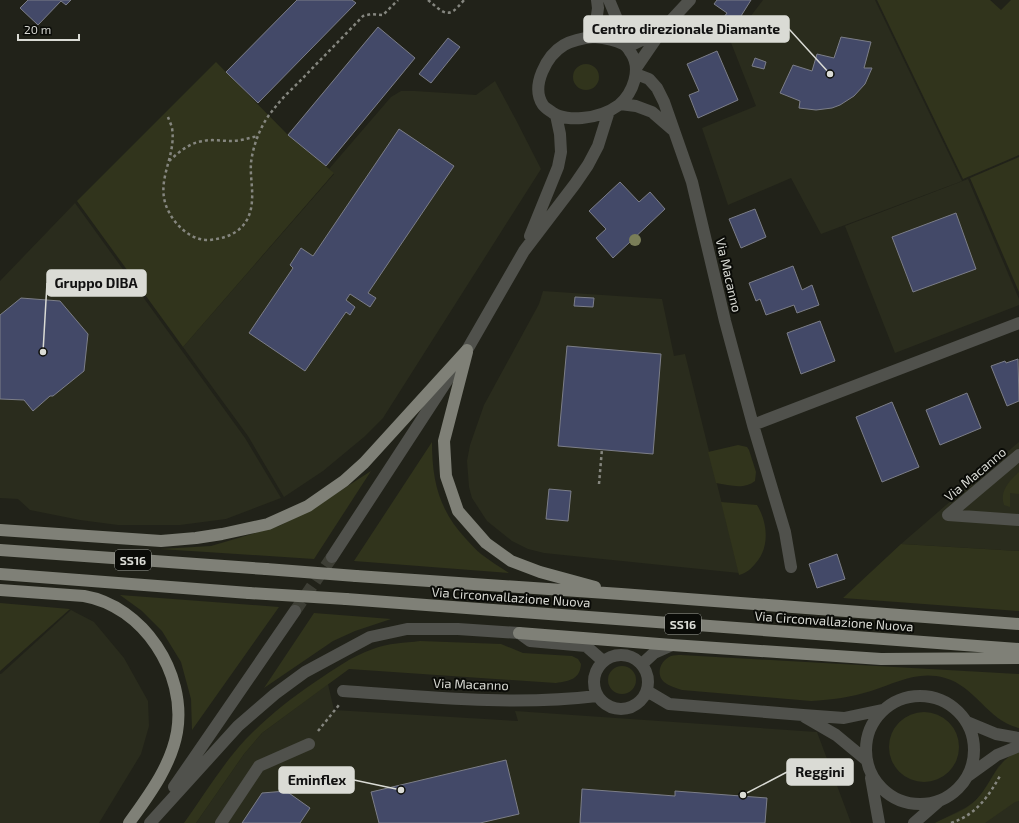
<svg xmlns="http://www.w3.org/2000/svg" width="1019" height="823" font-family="'Exo 2',sans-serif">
  <rect width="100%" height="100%" fill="#212219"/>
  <!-- built -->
  <path fill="#2a2c1d" d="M763,0H875L962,181L821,234L791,178L728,205L702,128L756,106L726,30L747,21Z
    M495,81L516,120L541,169L383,418L364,437L323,471L284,497L248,436L183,347L334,174L329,169L391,97L401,91H415L476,95Z
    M968,179L1019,299V305L895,353L845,226Z
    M75,203L245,438L281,498L226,519L180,525H118L80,520L30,510L18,499L0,498V281Z
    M543,291L662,299L674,356L685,354L739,573L544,553L528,549L512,541L487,521L472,498L469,487L467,461L470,445L484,405L539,304Z
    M1019,442V551L901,544Z
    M71,610L94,622L124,658L148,701L149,726L141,754L99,823H0V674H1Z
    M328,684L334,710L518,721L515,711L817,732L851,823H196L244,754L262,733Z
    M1019,751V823H935L965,808L975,801L982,793L998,767L1005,760Z"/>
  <!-- green -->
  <path fill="#31341c" d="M877,0H990L1001,10L1011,0H1019V155L963,179Z
    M216,62L288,135L334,173L183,347L77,201Z
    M573 77a13 13 0 1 1 26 0a13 13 0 1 1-26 0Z
    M1019,157V292L970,178Z
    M432,442C432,481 439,510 466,539C471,544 476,550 481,554C490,561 500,567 509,573L354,561Z
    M738,445L747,447L749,450L756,472L755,481C744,490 729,485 716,483L708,452Z
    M371,471L314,559L160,549L211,546L279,526L312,509Z
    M1019,472V494L1010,493V507L1004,505C999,491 1010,480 1019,472Z
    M721,502L757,505C768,523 770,548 755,564C751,569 746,573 739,575Z
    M901,544L1019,551V611L843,598Z
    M120,595L279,607L192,730L191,699L181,662L162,631L142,611Z
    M0,603L70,609L0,671Z
    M314,613L391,619L355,631L333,641L264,688Z
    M420,641L501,644L523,653L572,656L578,659L581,664C580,679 570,681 556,683L349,669L262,733L244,754L196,823H184C204,795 222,765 245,740C266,718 290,699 315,682C333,670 352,656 373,649C388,643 405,643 420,641Z
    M681,655L1019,674V728C988,721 975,686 945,678C918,670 896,683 871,691C852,697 831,700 811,701L682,690C676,688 669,686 664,682C655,674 661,660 671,656C674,655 678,655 681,655Z
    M608 680a14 14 0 1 1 28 0a14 14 0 1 1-28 0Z
    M889 747a35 35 0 1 1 70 0a35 35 0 1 1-70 0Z
    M1019,751V801L1015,802L985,823H935C948,816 966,811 976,800C992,784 996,760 1019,751Z"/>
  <!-- building -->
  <path fill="#434968" stroke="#7c7e88" d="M28,0H71L66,5L61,1L38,25L20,8Z
    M297,0H352L356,3L258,103L226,72Z
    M717,0H751L736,24L724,17L727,13L714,4Z
    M378,27L415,58L326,166L288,135Z
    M841,37L871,42L864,68H872L865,84L854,96L840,105L832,108L816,110L799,108L800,101L780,93L793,65L812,71L817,54L834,58Z
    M448,38L460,47L431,83L419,74Z
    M717,51L738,100L698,118L689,95L699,91L687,64Z
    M755,58L766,62L764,69L752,66Z
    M399,129L454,166L368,293L376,298L370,307L350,294L346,300L355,307L350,315L346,312L305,371L249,333L293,268L290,265L301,248L313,256Z
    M620,182L639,202L650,192L665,209L613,258L596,238L606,229L589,211Z
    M755,209L766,237L741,248L729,219Z
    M956,213L976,269L913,292L892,237Z
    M793,266L802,290L812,285L819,305L797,313L794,305L766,315L760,299L756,301L749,283Z
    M575,297L594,298L593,307L574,306Z
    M21,298L60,301L88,334L84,371L53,396H50L33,411L24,400L0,399V315Z
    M820,321L835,361L801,374L787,333Z
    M567,346L661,354L653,454L558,446Z
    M1018,359L1019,401L1007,406L991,366L1005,361L1006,363Z
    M967,393L981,428L940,445L926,410Z
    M892,402L919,467L882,482L856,417Z
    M549,489L571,491L568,521L546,519Z
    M837,554L845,579L817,588L809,564Z
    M506,760L519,814L480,823H379L371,792Z
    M582,789L675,796V791L767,798L765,823H580Z
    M286,791L310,808L300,823H242L262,793Z"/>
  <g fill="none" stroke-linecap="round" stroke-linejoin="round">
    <!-- minor-tunnel -->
    <path stroke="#3d3e35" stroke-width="12" stroke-dasharray="12 6" stroke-linecap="butt" d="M295,611L332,557"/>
    <!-- path -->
    <path stroke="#85867f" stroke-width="2.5" stroke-dasharray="3 3" stroke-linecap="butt" d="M428,0C445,14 448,20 464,0
      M168,117C169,120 171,124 172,128C177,159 152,183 170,214C177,227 193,241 209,240C234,238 251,226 252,200C253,188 250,175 251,163C253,145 261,124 273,110C281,99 292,89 302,79C322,58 343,37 363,16L371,14L383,15L398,0
      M169,161C179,152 189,143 203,141C212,139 222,141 231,141C240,141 249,138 258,136
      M599,484L602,449
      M318,731L339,705
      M951,823C976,815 989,796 1001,774"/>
    <!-- minor -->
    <path stroke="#50514c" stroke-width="12" d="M609,0L622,31L623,44
      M594,37C604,38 614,39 623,44C627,46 629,50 631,53C642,69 633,93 619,105C608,113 595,117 582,118C573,119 560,118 553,113C549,110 545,108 543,105C530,86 547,55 564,45C573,40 584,38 594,37Z
      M594,37L598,8L597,0
      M627,47L661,31
      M636,68L662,30L690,0
      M636,74L649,79L657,88L664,102L692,182L725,321L753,425L785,532L791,567
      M620,104L636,106L652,112L674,131
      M530,236L558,167L561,152L560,134L556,115
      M753,425L1019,323
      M1019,455L948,515L1019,520
      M332,557L467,350L524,251L575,184L588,165L598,146L609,111
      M594 682a27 27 0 1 1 54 0a27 27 0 1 1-54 0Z
      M642,664L654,653L672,645
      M343,691C428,697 513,706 597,696
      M647,691L669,704L803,715L844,718L882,710
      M866 750a54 54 0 1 1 108 0a54 54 0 1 1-108 0Z
      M805,717L836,735L865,759
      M967,722L996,734L1019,738
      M968,776L997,755L1019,746
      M871,778L879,823
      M174,787L295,611
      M150,823L238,726L275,694L305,672L370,637L407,629H458L519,633L530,641L586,646L603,661
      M221,823L259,766L309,744
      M914,823L938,802"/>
    <!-- major -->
    <path stroke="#7f8077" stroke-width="12" d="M467,352L444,441L446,476L458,511L486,543L511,561L540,572L595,587
      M0,530L161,541L196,538L222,534L268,524L308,506L344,481L364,463L467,350
      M0,550L266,569
      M0,574L249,593
      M356,576L621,594L1019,624
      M0,590L84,596C143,606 187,673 177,732C171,766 149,795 129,823
      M346,599L1019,649
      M519,633L672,645L881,659L1019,658"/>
    <!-- major-bridge -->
    <path stroke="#7f8077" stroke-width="12" d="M266,569L356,576
      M249,593L346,599"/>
  </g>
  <!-- trees -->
  <circle fill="#7a7e58" cx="635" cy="240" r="6"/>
  <g text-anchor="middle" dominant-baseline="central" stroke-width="4" stroke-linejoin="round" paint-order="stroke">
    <!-- shield labels -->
    <g fill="#0a0b07" stroke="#9c9d97" stroke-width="1">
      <rect x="115" y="550" width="36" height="20" rx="3"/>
      <rect x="665" y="614" width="36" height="20" rx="3"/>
    </g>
    <g font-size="12" font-weight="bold" fill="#dadbd5">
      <text x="133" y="560">SS16</text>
      <text x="683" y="624">SS16</text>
    </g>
    <!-- street labels -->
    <g font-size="13" fill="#dadbd5" stroke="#0a0b07">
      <text transform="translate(729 275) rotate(77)">Via Macanno</text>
      <text transform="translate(975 474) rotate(-40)">Via Macanno</text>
      <text transform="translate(511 597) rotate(4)">Via Circonvallazione Nuova</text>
      <text transform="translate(834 621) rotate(4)">Via Circonvallazione Nuova</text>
      <text transform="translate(471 684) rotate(2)">Via Macanno</text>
    </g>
  </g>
  <!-- callouts -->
  <path fill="none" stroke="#dadbd5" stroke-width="1.5" d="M830 74L789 29M43 352L47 283M743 795L787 772M401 790L354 780"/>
  <g fill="#dadbd5" stroke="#0a0b07" stroke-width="1.5">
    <circle cx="830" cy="74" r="4"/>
    <circle cx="43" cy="352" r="4"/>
    <circle cx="743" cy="795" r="4"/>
    <circle cx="401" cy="790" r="4"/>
  </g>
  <g fill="#dadbd5" stroke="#dadbd5" stroke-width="1.5">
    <rect x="584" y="16" width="205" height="26" rx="4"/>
    <rect x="47" y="270" width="99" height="26" rx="4"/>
    <rect x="787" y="759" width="66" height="26" rx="4"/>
    <rect x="279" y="767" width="75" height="26" rx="4"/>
  </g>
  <g font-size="14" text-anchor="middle" font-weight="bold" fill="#111">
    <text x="686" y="34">Centro direzionale Diamante</text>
    <text x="96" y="288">Gruppo DIBA</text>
    <text x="820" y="777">Reggini</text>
    <text x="317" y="785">Eminflex</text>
  </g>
  <!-- scale -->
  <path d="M18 34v6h61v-6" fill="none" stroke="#dadbd5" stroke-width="2"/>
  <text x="24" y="34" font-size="12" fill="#dadbd5" stroke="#0a0b07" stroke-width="3" paint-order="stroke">20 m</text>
</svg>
